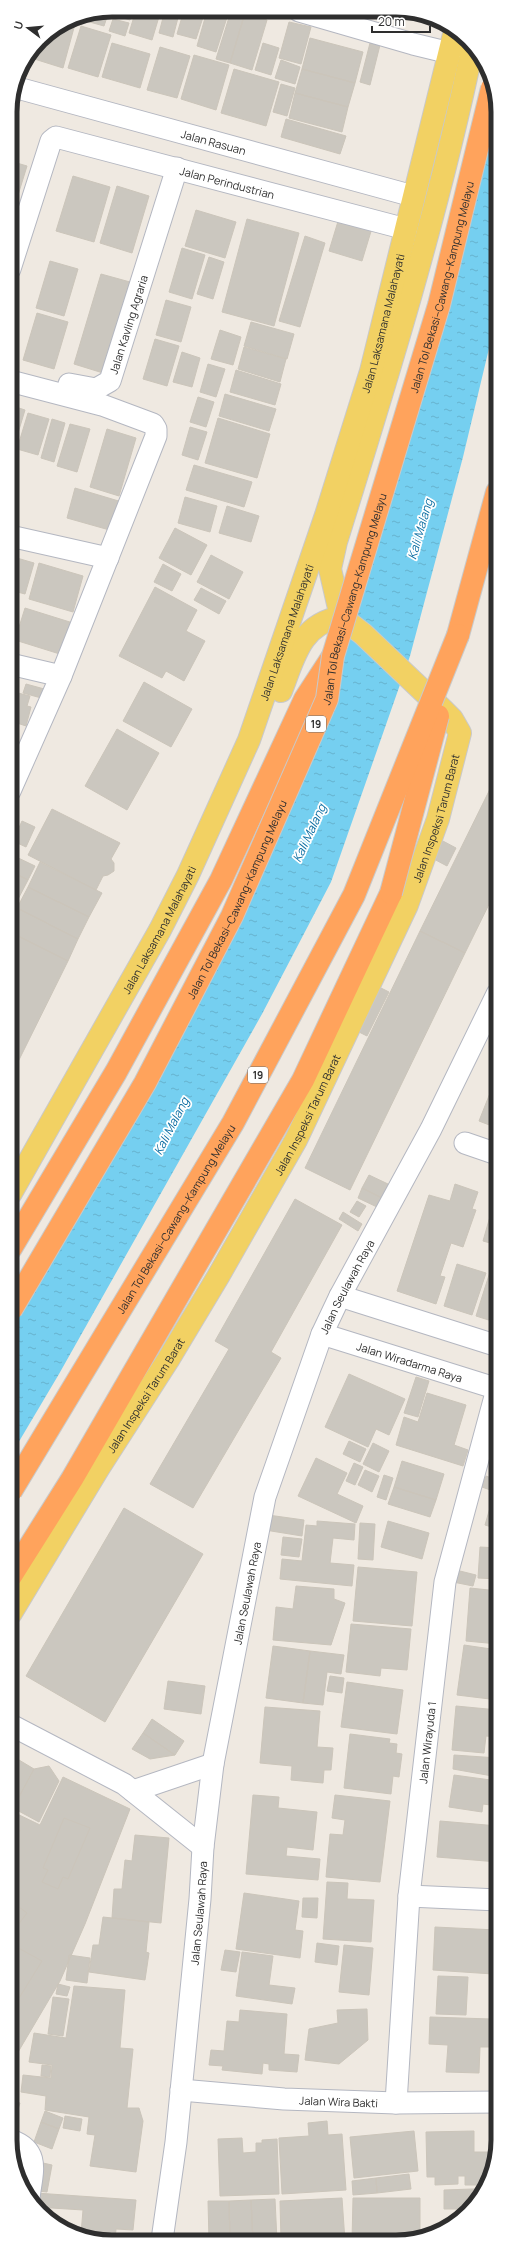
<svg xmlns="http://www.w3.org/2000/svg" width="508" height="2252" font-family="Manrope,sans-serif">
  <defs>
    <pattern id="water-ripples" width="26" height="14" patternUnits="userSpaceOnUse"><rect width="26" height="14" fill="#75cff0"/><path d="M2 4q2-2 4 0t4 0M15 11q2-2 4 0t4 0" fill="none" stroke="#66b2ce"/></pattern>
  </defs>
  <rect width="100%" height="100%" fill="#efe9e1"/>
  <!-- water -->
  <path fill="url(#water-ripples)" d="M497,98V315L463,457L410,656L331,882L262,1014L59,1374L11,1455V1310L188,1000L327,699Z"/>
  <!-- building -->
  <path fill="#cbc7bf" stroke="#cbc5ba" d="M114,10H133L130,20L113,15Z
    M136,10H161L152,40L129,33Z
    M165,10H180L173,37L159,33Z
    M184,10L205,11L196,39L177,34Z
    M109,11L104,26L86,21L88,15Z
    M207,11H229L216,52L197,46Z
    M231,11L245,13L230,63L216,59Z
    M245,13L267,20L252,70L230,63Z
    M113,19L129,23L125,36L109,31Z
    M67,22L75,24L63,68L28,57L40,40Z
    M289,22L311,27L301,64L279,58Z
    M81,26L111,35L98,77L68,68Z
    M310,38L363,52L355,83L302,69Z
    M112,43L150,54L140,88L102,77Z
    M263,43L279,48L271,75L255,70Z
    M370,43L380,45L370,85L360,82Z
    M160,47L190,56L177,98L147,90Z
    M194,55L229,65L216,110L181,99Z
    M281,60L300,67L295,84L275,78Z
    M234,69L279,82L266,126L221,113Z
    M302,69L355,83L348,107L295,93Z
    M281,84L295,88L287,116L273,112Z
    M295,93L348,107L342,132L289,118Z
    M286,119L346,136L340,154L281,137Z
    M10,161L27,166L10,221Z
    M73,176L110,187L94,242L56,231Z
    M117,186L149,196L132,253L100,243Z
    M196,210L236,222L225,258L185,246Z
    M339,218L372,228L362,261L329,251Z
    M247,219L299,233L274,326L222,312Z
    M305,236L325,243L300,327L279,321Z
    M182,248L205,255L192,299L169,292Z
    M209,257L224,262L213,299L197,294Z
    M50,261L78,269L64,316L36,308Z
    M101,274L130,282L103,373L74,364Z
    M166,300L191,307L181,342L156,335Z
    M37,313L68,322L54,369L23,360Z
    M251,322L294,334L287,359L244,346Z
    M220,330L241,337L233,365L211,359Z
    M155,339L179,346L167,386L143,379Z
    M244,347L286,359L280,382L238,369Z
    M182,352L200,358L192,387L173,382Z
    M208,364L225,369L216,397L200,392Z
    M236,370L281,384L275,405L230,392Z
    M225,394L276,409L269,431L219,416Z
    M198,397L214,402L206,427L190,422Z
    M10,405L25,410L11,456H10Z
    M28,413L49,419L38,455L17,449Z
    M218,418L270,434L257,478L205,463Z
    M52,419L65,423L54,462L41,458Z
    M70,424L90,429L77,472L57,466Z
    M190,427L207,432L198,460L182,455Z
    M107,429L136,438L119,496L90,487Z
    M194,465L252,482L244,507L186,490Z
    M75,488L122,502L113,531L67,518Z
    M185,497L217,506L210,532L178,523Z
    M227,506L259,516L251,542L219,533Z
    M175,528L207,545L191,575L159,558Z
    M211,555L243,572L229,599L197,582Z
    M10,556L34,563L25,594L10,590Z
    M39,563L83,576L73,612L29,599Z
    M163,564L181,574L172,591L154,582Z
    M155,587L197,610L186,631L205,641L184,681L166,671L162,678L119,656Z
    M201,588L226,601L219,614L194,600Z
    M10,607L18,610L10,637Z
    M25,608L73,623L63,655L15,640Z
    M144,682L192,709L171,747L123,721Z
    M26,684L48,690L45,699L23,693Z
    M10,691L30,696L27,706L31,707L26,726L17,723L12,740L10,739Z
    M117,729L159,753L127,810L85,786Z
    M493,783L497,785V888L465,953L420,931Z
    M52,809L120,843L111,859L114,863V871L108,875L103,876L96,890L28,855Z
    M22,821L35,827L26,847L13,841Z
    M441,840L456,848L447,866L432,858Z
    M10,854L35,866L28,880L10,871Z
    M40,862L102,893L89,917L28,887Z
    M10,871L28,880L16,903L10,900Z
    M28,887L89,917L78,939L17,908Z
    M10,900L16,903L10,914Z
    M17,908L78,939L68,961L10,932V921Z
    M420,931L465,953L350,1190L305,1168Z
    M10,932L68,961L11,1076Z
    M377,986L389,992L367,1036L355,1030Z
    M497,1030V1048L491,1045Z
    M496,1078H497V1128L479,1121Z
    M369,1175L388,1184L382,1198L362,1188Z
    M455,1184L478,1192L472,1209L476,1210L463,1247L451,1243L440,1276L445,1277L436,1304L397,1291L429,1195L450,1201Z
    M362,1188L382,1198L377,1207L358,1198Z
    M497,1192V1245L483,1241Z
    M295,1199L342,1225L271,1352L281,1358L193,1508L150,1484L229,1349L215,1341Z
    M357,1201L366,1206L359,1217L350,1212Z
    M343,1212L362,1224L358,1231L339,1219Z
    M496,1253L498,1313L495,1322L476,1316Z
    M457,1264L486,1273L472,1315L444,1306Z
    M349,1374L405,1399L389,1435L376,1429L368,1447L325,1427Z
    M416,1377L429,1381L418,1417L404,1413Z
    M427,1393L466,1405L454,1445L468,1450L463,1466L396,1445L404,1417L418,1422Z
    M349,1441L366,1449L360,1462L343,1454Z
    M373,1443L389,1451L379,1472L363,1464Z
    M316,1458L347,1473L337,1494L363,1506L356,1523L298,1496Z
    M402,1461L444,1474L436,1500L394,1487Z
    M354,1463L363,1467L355,1485L346,1481Z
    M365,1470L379,1476L372,1492L358,1485Z
    M384,1475L393,1478L386,1500L377,1497Z
    M486,1476L497,1480L493,1491L482,1487Z
    M394,1487L436,1500L430,1517L388,1504Z
    M496,1487H498V1529L485,1525Z
    M124,1508L203,1554L105,1722L26,1676Z
    M268,1515L304,1520L302,1536L265,1530Z
    M317,1521L355,1524L354,1540L333,1538L330,1563L354,1565L352,1586L280,1579L282,1559L302,1561L306,1525L317,1526Z
    M388,1521L429,1533L422,1559L381,1547Z
    M360,1523L375,1524L373,1560L358,1559Z
    M283,1537L302,1539L299,1557L281,1555Z
    M480,1547L498,1548V1579L478,1578Z
    M358,1567L417,1572L412,1626L353,1621Z
    M456,1570L476,1575L473,1586L453,1582Z
    M296,1586L334,1589V1599L345,1603L331,1645L273,1640L276,1607L293,1609Z
    M470,1588L498,1591V1644L466,1641Z
    M351,1624L411,1629L407,1670L381,1668L380,1676L346,1672Z
    M464,1645L498,1650V1700L457,1695Z
    M273,1646L310,1651L303,1703L266,1698Z
    M310,1651L344,1655L341,1674L327,1672L323,1705L303,1703Z
    M330,1676L344,1678L342,1693L327,1691Z
    M168,1681L205,1686L201,1714L164,1709Z
    M347,1682L403,1690L397,1734L341,1727Z
    M456,1706L498,1710L497,1737L486,1736L484,1753L452,1750Z
    M265,1707L320,1711L317,1747L333,1748L331,1770H324L323,1783L291,1780L292,1766L260,1763Z
    M152,1719L184,1741L175,1755L143,1733Z
    M143,1733L175,1755L150,1759L132,1749Z
    M350,1734L390,1739L389,1743L397,1744L396,1753L402,1754L399,1777L393,1776L391,1794L344,1788Z
    M454,1755L498,1758V1777L453,1769Z
    M11,1756L17,1760L11,1771Z
    M19,1760L34,1769L13,1808L11,1806V1775Z
    M49,1766L59,1781L39,1822L13,1808L34,1769Z
    M454,1775L498,1781V1806L483,1804L482,1812L449,1807Z
    M63,1777L130,1809L85,1924L60,1981L11,2064V1811L40,1825Z
    M253,1795L279,1797L278,1808L317,1812L313,1850L287,1847L286,1856L320,1859L318,1880L246,1874Z
    M335,1795L390,1801L380,1882L326,1877L330,1834L343,1835L345,1820L332,1818Z
    M64,1818L90,1828L68,1879L63,1877L58,1889L42,1882L48,1870L43,1868Z
    M440,1821L498,1826V1862L437,1857Z
    M11,1824L20,1830L11,1846Z
    M135,1835L169,1838L161,1923L112,1918L114,1889H122L125,1860L132,1861Z
    M327,1882L348,1883L347,1899L374,1900L371,1942L323,1939Z
    M244,1893L299,1901L295,1930L303,1931L300,1958L236,1949Z
    M303,1898H318L317,1918L302,1917Z
    M11,1901L27,1913L11,1934Z
    M103,1917L149,1922L146,1952L149,1953L145,1980L89,1972L93,1945H99Z
    M435,1927L496,1930L493,1974L433,1970Z
    M317,1943L339,1946L337,1965L315,1962Z
    M11,1944L42,1961L11,2011Z
    M344,1945L373,1948L369,1995L339,1992Z
    M225,1950L240,1952L236,1972L221,1970Z
    M242,1952L273,1956L269,1985L295,1988L292,2004L236,1996Z
    M69,1955L90,1958L87,1983L66,1980Z
    M438,1976L468,1977L466,2015L436,2014Z
    M58,1984L70,1987L67,1996L56,1994Z
    M74,1986L125,1990L120,2048L133,2049L127,2108H139L143,2121L136,2172L90,2166L95,2135L87,2134L89,2117L45,2110L46,2096L21,2092L23,2075L51,2078L52,2065L29,2062L34,2033L66,2038Z
    M53,1997L69,1999L63,2036L48,2034Z
    M367,2009L368,2040L339,2064L305,2060L309,2029L338,2023L337,2010Z
    M240,2010L287,2014L284,2054L299,2055L297,2072L269,2070V2064L263,2063L262,2074L222,2070L223,2066L209,2065L211,2050L224,2051L227,2021L239,2022Z
    M430,2017L491,2019L489,2047H480L479,2073L446,2072L448,2045L429,2044Z
    M42,2065L51,2066L50,2077L41,2076Z
    M11,2100L20,2103L11,2132Z
    M45,2111L63,2118L59,2129L41,2122Z
    M65,2116L82,2119L80,2131L63,2128Z
    M327,2121L328,2135L342,2134L346,2190L282,2194L279,2138L309,2136L308,2123Z
    M41,2122L59,2129L52,2149L34,2142Z
    M414,2131L418,2171L354,2178L350,2137Z
    M474,2131V2152H490V2179L487,2185H465V2176H458V2184L435,2185V2177H427L426,2132Z
    M242,2138L243,2153L256,2152V2143H262V2140L277,2139L279,2194L220,2196L218,2139Z
    M43,2163L52,2165L47,2192L38,2191Z
    M15,2167L27,2170L20,2185Z
    M409,2174L411,2189L377,2193L376,2178Z
    M376,2178L377,2193L353,2195L352,2181Z
    M472,2189H484L473,2207L466,2213V2209H444V2190Z
    M36,2193L136,2200L133,2230L116,2229L115,2240H92L81,2234L83,2210L36,2207Z
    M342,2198L345,2241H281L280,2201Z
    M353,2198H420V2237L410,2241H352Z
    M275,2199L277,2241H253L251,2200Z
    M251,2200L253,2241L230,2240L229,2201Z
    M208,2201H229L230,2240H209Z
    M38,2209L50,2212L48,2217L40,2212Z
    M124,2234L144,2235V2240H124Z"/>
  <g fill="none" stroke-linecap="round" stroke-linejoin="round">
    <defs>
      <g id="minor">
        <path d="M299,11L413,44L450,53"/>
        <path id="s1" d="M14,87L413,196"/>
        <path id="s2" d="M10,269L51,141L56,137L406,229"/>
        <path d="M10,381L102,405L153,424L156,429V436L61,676L10,791"/>
        <path id="s3" d="M69,384L96,389L110,381L177,168"/>
        <path d="M10,536L108,558"/>
        <path d="M10,664L61,676"/>
        <path d="M465,1143L497,1154"/>
        <path d="M340,1296L498,1346"/>
        <path id="s4" d="M322,1334L498,1389"/>
        <path d="M11,1725L124,1784L203,1847"/>
        <path d="M133,1791L213,1764"/>
        <path d="M409,1896L498,1900"/>
        <path id="s5" d="M181,2090L284,2099L396,2103L498,2102"/>
        <path id="s6" d="M396,2103L409,1896L445,1582L497,1389"/>
        <path d="M11,2140C41,2151 32,2172 29,2198"/>
        <path id="s7" d="M162,2240L176,2142L200,1899L203,1847L213,1764L265,1497L322,1334L340,1296L431,1129L497,994"/>
      </g>
      <g id="primary">
        <path d="M341,617L330,569L336,542C387,378 438,214 473,45"/>
        <path d="M281,691C294,658 300,624 341,617"/>
        <path id="s8" d="M11,1193L160,930L188,875L249,740L326,515L371,371L455,30"/>
        <path id="s9" d="M11,1613L98,1469L168,1360L219,1275L296,1140L407,905L438,819L460,733L452,719L444,711L363,634L341,617"/>
      </g>
      <path id="motorway" d="M458,635L497,492
        M11,1248L116,1072L221,880L305,699L333,656
        M11,1576L72,1479L303,1080L391,893"/>
    </defs>
    <!-- minor casing -->
    <use href="#minor" stroke="#b4b7c1" stroke-width="23"/>
    <!-- primary casing -->
    <use href="#primary" stroke="#c9c9c9" stroke-width="24"/>
    <!-- motorway casing -->
    <use href="#motorway" stroke="#c9c9c9" stroke-width="24"/>
    <!-- minor -->
    <use href="#minor" stroke="#fff" stroke-width="21"/>
    <!-- primary -->
    <use href="#primary" stroke="#f2d163" stroke-width="22"/>
    <!-- motorway -->
    <use href="#motorway" stroke="#ffa35c" stroke-width="22"/>
    <defs>
      <g id="motorway-bridge">
        <path d="M391,893L438,716"/>
        <path id="s10" d="M11,1310L145,1083L232,916L327,699L333,656L439,305L492,88"/>
        <path id="s11" d="M11,1491L233,1123L354,895L458,635"/>
      </g>
    </defs>
    <!-- motorway-bridge casing -->
    <use href="#motorway-bridge" stroke="#c9c9c9" stroke-width="24" stroke-linecap="butt"/>
    <!-- motorway-bridge -->
    <use href="#motorway-bridge" stroke="#ffa35c" stroke-width="22"/>
  </g>
  <g text-anchor="middle" dominant-baseline="central" stroke-width="3.5" stroke-linejoin="round" paint-order="stroke">
    <!-- shield labels -->
    <g fill="#fff" stroke="#6d6d6d" stroke-width="1">
      <rect x="306" y="716" width="20" height="16" rx="3"/>
      <rect x="248" y="1067" width="20" height="16" rx="3"/>
    </g>
    <g font-size="10" font-weight="bold" fill="#2e2e2e">
      <text x="316" y="724">19</text>
      <text x="258" y="1075">19</text>
    </g>
    <!-- street labels -->
    <g font-size="11" fill="#2e2e2e" stroke="#fff">
      <text stroke="none"><textPath href="#s1" startOffset="207">Jalan Rasuan</textPath></text>
      <text stroke="none"><textPath href="#s2" startOffset="318">Jalan Perindustrian</textPath></text>
      <text stroke="none"><textPath href="#s10" startOffset="1117">Jalan Tol Bekasi–Cawang–Kampung Melayu</textPath></text>
      <text stroke="none"><textPath href="#s8" startOffset="950">Jalan Laksamana Malahayati</textPath></text>
      <text stroke="none"><textPath href="#s3" startOffset="103">Jalan Kavling Agraria</textPath></text>
      <text stroke="none"><textPath href="#s10" startOffset="793">Jalan Tol Bekasi–Cawang–Kampung Melayu</textPath></text>
      <text stroke="none"><textPath href="#s8" startOffset="626">Jalan Laksamana Malahayati</textPath></text>
      <text stroke="none"><textPath href="#s9" startOffset="904">Jalan Inspeksi Tarum Barat</textPath></text>
      <text stroke="none"><textPath href="#s10" startOffset="469">Jalan Tol Bekasi–Cawang–Kampung Melayu</textPath></text>
      <text stroke="none"><textPath href="#s8" startOffset="302">Jalan Laksamana Malahayati</textPath></text>
      <text stroke="none"><textPath href="#s9" startOffset="580">Jalan Inspeksi Tarum Barat</textPath></text>
      <text stroke="none"><textPath href="#s11" startOffset="318">Jalan Tol Bekasi–Cawang–Kampung Melayu</textPath></text>
      <text stroke="none"><textPath href="#s7" startOffset="977">Jalan Seulawah Raya</textPath></text>
      <text stroke="none"><textPath href="#s4" startOffset="92">Jalan Wiradarma Raya</textPath></text>
      <text stroke="none"><textPath href="#s9" startOffset="256">Jalan Inspeksi Tarum Barat</textPath></text>
      <text stroke="none"><textPath href="#s7" startOffset="653">Jalan Seulawah Raya</textPath></text>
      <text stroke="none"><textPath href="#s6" startOffset="362">Jalan Wirayuda 1</textPath></text>
      <text stroke="none"><textPath href="#s7" startOffset="329">Jalan Seulawah Raya</textPath></text>
      <text stroke="none"><textPath href="#s5" startOffset="158">Jalan Wira Bakti</textPath></text>
    </g>
    <!-- water labels -->
    <g font-size="12" font-style="italic" fill="#0d6fa3" stroke="#fff">
      <text transform="translate(420 529) rotate(-74)">Kali Malang</text>
      <text transform="translate(309 833) rotate(-65)">Kali Malang</text>
      <text transform="translate(171 1126) rotate(-63)">Kali Malang</text>
    </g>
  </g>
  <!-- crop -->
  <path d="M0 0H508V2252H0ZM112 17H396A95 95 0 0 1 491 112V2140A95 95 0 0 1 396 2235H112A95 95 0 0 1 17 2140V112A95 95 0 0 1 112 17Z" fill="#fff" fill-rule="evenodd"/>
  <path fill="none" stroke="#2e2e2e" stroke-width="5" d="M112 17H396A95 95 0 0 1 491 112V2140A95 95 0 0 1 396 2235H112A95 95 0 0 1 17 2140V112A95 95 0 0 1 112 17Z"/>
  <!-- north arrow -->
  <g transform="translate(28 28) rotate(286)" stroke="#ffffff" stroke-width="3" paint-order="stroke">
  <path d="M0-3L7 15L0 10L-7 15Z" fill="#2e2e2e"/>
  <text y="-6" font-size="11" font-weight="bold" text-anchor="middle" fill="#2e2e2e">U</text>
  </g>
  <!-- scale -->
  <path d="M372 26v6h58v-6" fill="none" stroke="#2e2e2e" stroke-width="2"/>
  <text x="378" y="26" font-size="12" fill="#2e2e2e" stroke="#ffffff" stroke-width="3" paint-order="stroke">20 m</text>
</svg>
